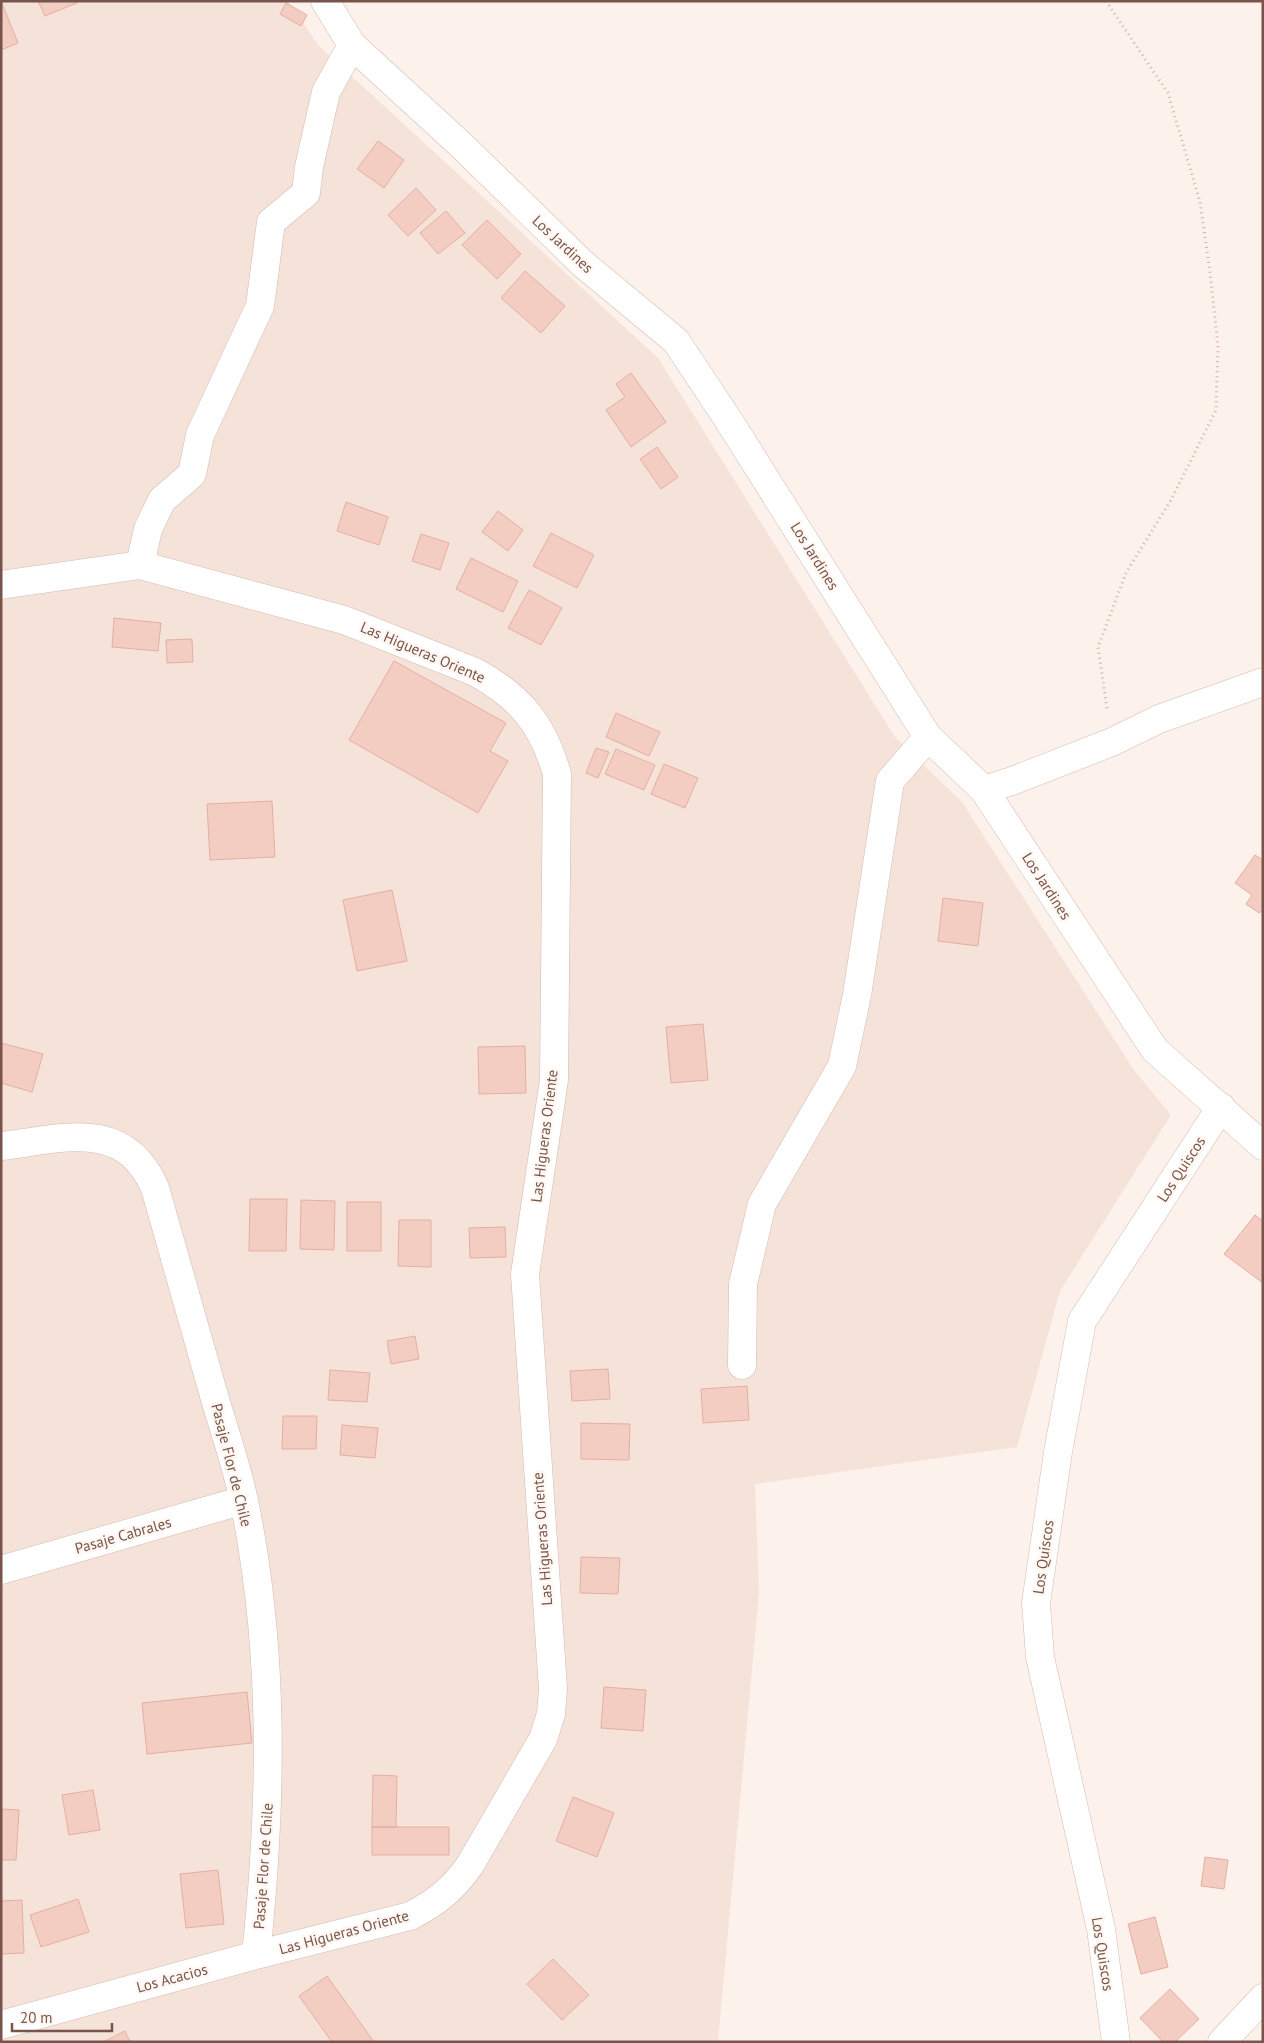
<svg xmlns="http://www.w3.org/2000/svg" width="1264" height="2043" font-family="'PT Sans',sans-serif">
  <rect width="100%" height="100%" fill="#fdf2eb"/>
  <!-- residential -->
  <path fill="#f5e3d9" d="M1,1H288L319,46L658,358L895,737L962,802L1134,1070L1171,1115L1060,1291L1017,1447L755,1484L759,1593L718,2042H1Z"/>
  <!-- building -->
  <path fill="#f3ccc2" stroke="#e6aea2" d="M1,1L18,43L1,50Z
    M38,1H77V3L45,16Z
    M286,3L307,15L301,26L280,14Z
    M378,141L404,160L384,188L357,169Z
    M416,188L436,210L408,236L388,215Z
    M446,211L465,233L438,254L420,233Z
    M487,220L521,254L497,279L462,245Z
    M525,271L565,306L541,333L501,298Z
    M631,373L666,422L631,447L606,410L625,397L616,384Z
    M657,447L678,477L661,489L640,459Z
    M346,502L388,517L379,545L337,531Z
    M498,511L523,530L508,551L482,532Z
    M551,533L594,555L577,588L533,566Z
    M421,534L449,543L440,570L412,561Z
    M471,558L518,581L503,612L456,589Z
    M529,590L562,608L541,645L508,628Z
    M114,618L161,623L158,651L112,647Z
    M192,639L193,662L167,663L166,640Z
    M394,661L506,723L490,751L508,761L478,813L349,740Z
    M616,713L660,732L649,756L606,737Z
    M596,748L609,752L598,778L586,773Z
    M616,749L655,765L644,790L605,774Z
    M664,764L698,778L685,808L651,794Z
    M272,801L275,857L210,860L207,804Z
    M1255,855L1263,860V910L1259,913L1246,904L1252,895L1235,883Z
    M392,890L407,961L357,971L343,900Z
    M943,898L983,903L978,946L938,941Z
    M703,1024L708,1080L671,1083L666,1027Z
    M1,1043L43,1054L32,1092L1,1083Z
    M525,1046L526,1093L479,1094L478,1047Z
    M250,1199H287L286,1251H249Z
    M301,1200L335,1201L334,1250L300,1249Z
    M347,1202H381V1251H347Z
    M1255,1215L1263,1221V1283L1224,1254Z
    M399,1220H431V1267L398,1266Z
    M505,1227L506,1257L470,1258L469,1228Z
    M415,1336L419,1359L391,1364L387,1341Z
    M608,1369L610,1399L572,1401L570,1371Z
    M330,1370L370,1373L367,1402L328,1400Z
    M747,1386L749,1420L703,1423L701,1389Z
    M283,1416H317L316,1449H282Z
    M581,1423L630,1424L629,1460L581,1459Z
    M342,1425L378,1428L375,1458L340,1455Z
    M581,1557L620,1558L618,1594L580,1593Z
    M604,1687L646,1690L643,1731L601,1728Z
    M247,1692L252,1743L147,1754L142,1703Z
    M373,1775L397,1776L396,1827H372Z
    M93,1790L100,1830L69,1835L62,1795Z
    M573,1797L614,1813L597,1857L556,1841Z
    M1,1809L19,1810L16,1860H1Z
    M372,1827H449V1855H372Z
    M1205,1857L1228,1860L1224,1889L1201,1886Z
    M218,1870L224,1924L186,1928L180,1874Z
    M78,1899L89,1932L41,1947L30,1915Z
    M22,1900L24,1953L1,1954V1901Z
    M1155,1917L1168,1967L1141,1974L1128,1924Z
    M553,1959L589,1995L562,2020L527,1984Z
    M327,1976L374,2042H332L299,1996Z
    M1170,1989L1199,2019L1175,2042H1163L1140,2018Z
    M125,2031L130,2042H103Z"/>
  <g fill="none" stroke-linecap="round" stroke-linejoin="round">
    <defs>
      <path id="minor" d="M325,1L352,45L461,145L583,264L676,341L729,421L928,737L984,790L1155,1050L1263,1146
        M140,565L148,529L162,500L192,474L200,435L260,306L271,222L306,193L309,167L326,92L352,45
        M1,585L140,565L344,620L475,672C521,697 543,725 557,774L554,1080L525,1274L553,1689L551,1714L543,1739L470,1865C453,1889 436,1903 410,1916L256,1955L1,2025
        M984,790L1012,781L1112,742L1159,719L1263,682
        M1,1146C63,1139 124,1117 155,1188C175,1258 195,1329 215,1399C225,1433 237,1467 244,1501C275,1651 272,1804 256,1955
        M742,1365L743,1284L762,1204L842,1066L857,995L890,781L928,737
        M1,1570L244,1500
        M1116,2042L1101,1929L1040,1657L1036,1603L1058,1452L1082,1321L1221,1107
        M1222,2042L1263,1998"/>
    </defs>
    <!-- minor casing -->
    <use href="#minor" stroke="#d3bab2" stroke-width="29"/>
    <!-- path -->
    <path stroke="#d9aea4" stroke-width="3" stroke-dasharray="1 4" stroke-linecap="butt" d="M1106,1L1168,93L1200,202L1210,272L1218,346L1216,410L1171,500L1126,573L1098,647L1107,709"/>
    <!-- minor -->
    <use href="#minor" stroke="#fff" stroke-width="28"/>
  </g>
  <g text-anchor="middle" dominant-baseline="central" stroke-width="5" stroke-linejoin="round" paint-order="stroke">
    <!-- street labels -->
    <g font-size="15" fill="#79544d" stroke="#fff7f2">
      <text transform="translate(563 244) rotate(43)">Los Jardines</text>
      <text transform="translate(815 556) rotate(58)">Los Jardines</text>
      <text transform="translate(423 652) rotate(23)">Las Higueras Oriente</text>
      <text transform="translate(1047 886) rotate(57)">Los Jardines</text>
      <text transform="translate(544 1136) rotate(-83)">Las Higueras Oriente</text>
      <text transform="translate(1181 1169) rotate(-57)">Los Quiscos</text>
      <text transform="translate(232 1465) rotate(76)">Pasaje Flor de Chile</text>
      <text transform="translate(123 1535) rotate(-16)">Pasaje Cabrales</text>
      <text transform="translate(542 1539) rotate(-94)">Las Higueras Oriente</text>
      <text transform="translate(1043 1557) rotate(-82)">Los Quiscos</text>
      <text transform="translate(263 1866) rotate(-86)">Pasaje Flor de Chile</text>
      <text transform="translate(344 1932) rotate(-15)">Las Higueras Oriente</text>
      <text transform="translate(1103 1954) rotate(81)">Los Quiscos</text>
      <text transform="translate(172 1978) rotate(-15)">Los Acacios</text>
    </g>
  </g>
  <!-- border -->
  <rect width="1264" height="2043" fill="none" stroke="#79544d" stroke-width="5"/>
  <!-- scale -->
  <path d="M12 2023v8h100v-8" fill="none" stroke="#79544d" stroke-width="2.5"/>
  <text x="20" y="2023" font-size="15" fill="#79544d" stroke="#fff7f2" stroke-width="4" paint-order="stroke">20 m</text>
</svg>
